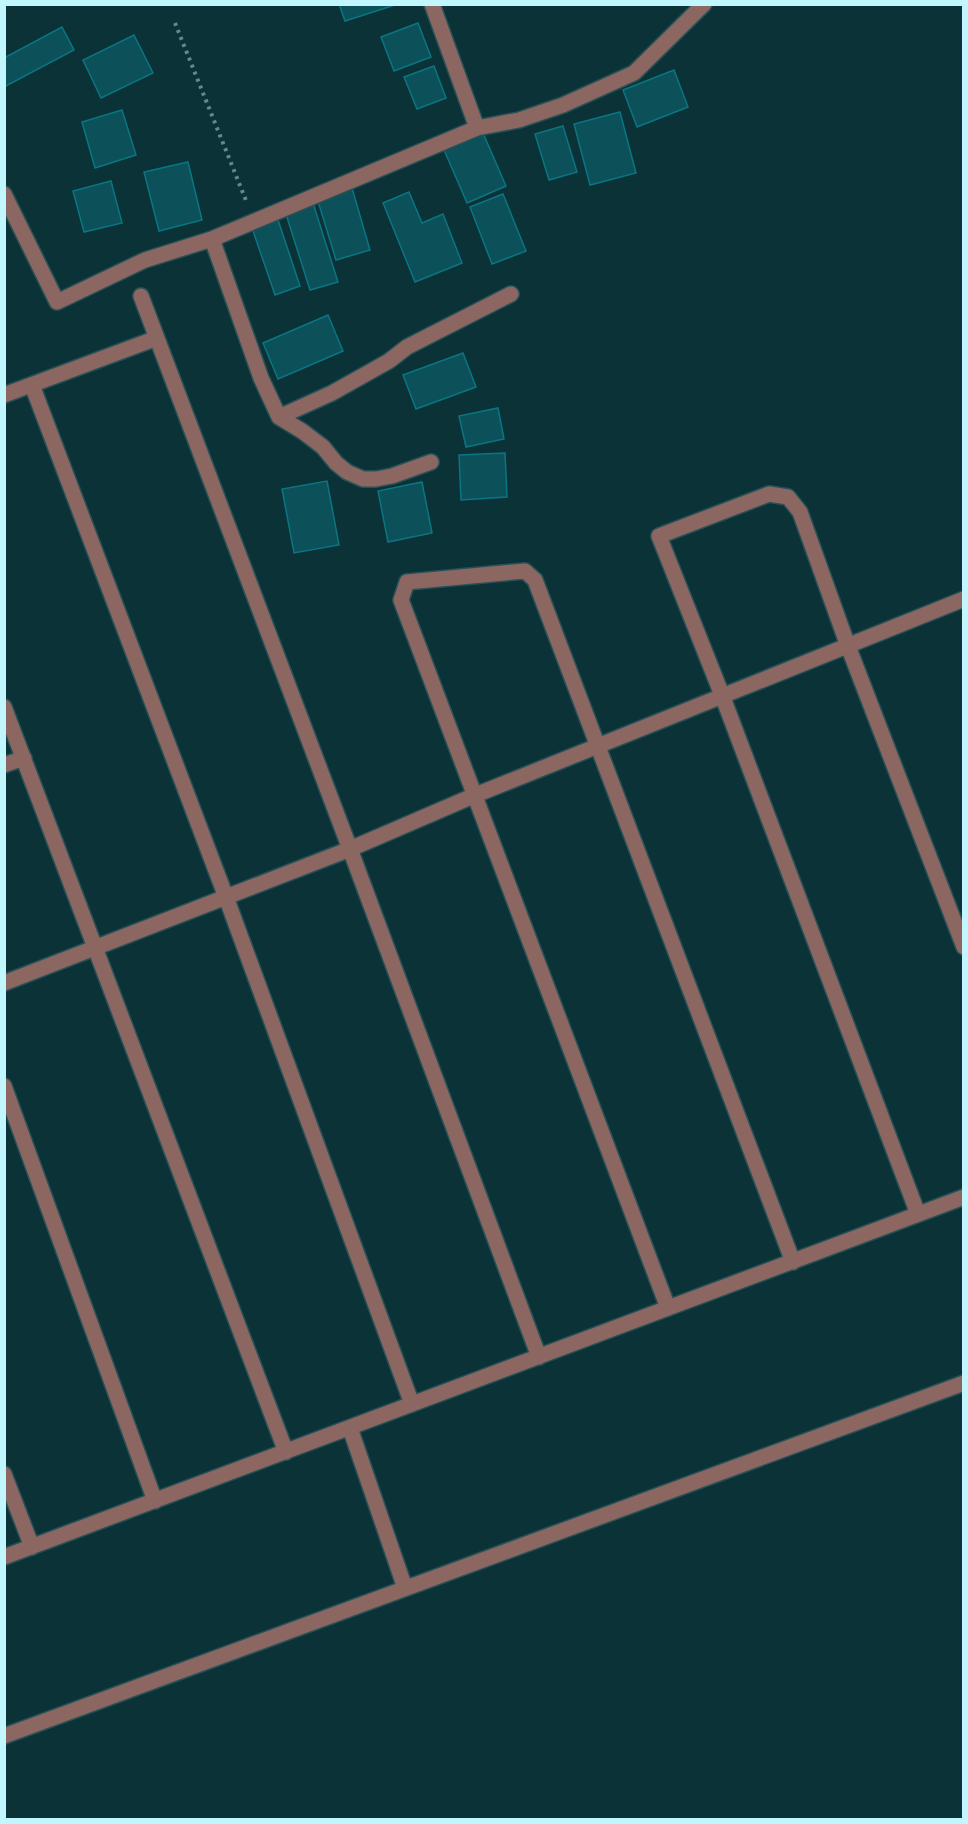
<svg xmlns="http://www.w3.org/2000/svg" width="968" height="1824" font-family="'IBM Plex Sans',sans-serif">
  <rect width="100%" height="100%" fill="#0b3237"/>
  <!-- building -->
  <path fill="#0c515a" stroke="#0b7582" stroke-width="1.5" d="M339,4H395V5L345,21Z
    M418,23L431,57L394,71L381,37Z
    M62,27L74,50L4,87V58Z
    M134,35L153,73L101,98L83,60Z
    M434,66L446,98L417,109L404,77Z
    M674,70L688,107L637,127L623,90Z
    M122,110L136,155L95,168L82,122Z
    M620,112L636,173L590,185L574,124Z
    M563,126L577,172L549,180L535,134Z
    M483,133L506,186L467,203L444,150Z
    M188,162L202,220L159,231L144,172Z
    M111,181L122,223L84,232L73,191Z
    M352,188L370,250L336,260L317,198Z
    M409,192L422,223L443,214L462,263L415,282L383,203Z
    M503,194L526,251L492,264L470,207Z
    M313,203L338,282L310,290L285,211Z
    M278,220L300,286L275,295L252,228Z
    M328,315L343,351L278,379L263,343Z
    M463,353L476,387L416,409L403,375Z
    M498,408L504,439L466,447L459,416Z
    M505,453L507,497L461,500L459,455Z
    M327,481L339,545L294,553L282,489Z
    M422,482L432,533L388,542L378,491Z"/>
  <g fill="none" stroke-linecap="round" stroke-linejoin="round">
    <defs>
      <path id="street" d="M432,4L477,128
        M4,194L57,302L145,260L212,239L477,128L519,120L563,105L634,73L704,4
        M212,239L261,378L279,417L302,431L323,447L336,463L347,472L363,479H376L392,476L431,462
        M141,296L350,849L539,1357
        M32,385L226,897L412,1404
        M4,395L157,338
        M279,417L332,393L389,361L407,347L511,294
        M4,707L286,1452
        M4,765L24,758
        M4,983L350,849L473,796L964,599
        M4,1086L155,1501
        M918,1214L722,695L659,536L769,494L788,497L800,512L848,646L964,947
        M668,1308L401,600L407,582L525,571L535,580L793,1262
        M350,1428L405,1588
        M4,1474L32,1547
        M4,1557L964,1197
        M4,1736L964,1383"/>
    </defs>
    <!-- street casing -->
    <use href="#street" stroke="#285157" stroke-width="18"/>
    <!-- path -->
    <path stroke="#5e8b92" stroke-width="4" stroke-dasharray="3 4.5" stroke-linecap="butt" d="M175,23L247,203"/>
    <!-- street -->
    <use href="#street" stroke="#8c6761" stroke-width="15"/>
  </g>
  <!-- border -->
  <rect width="968" height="1824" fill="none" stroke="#c2f6fe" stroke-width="12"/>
</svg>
